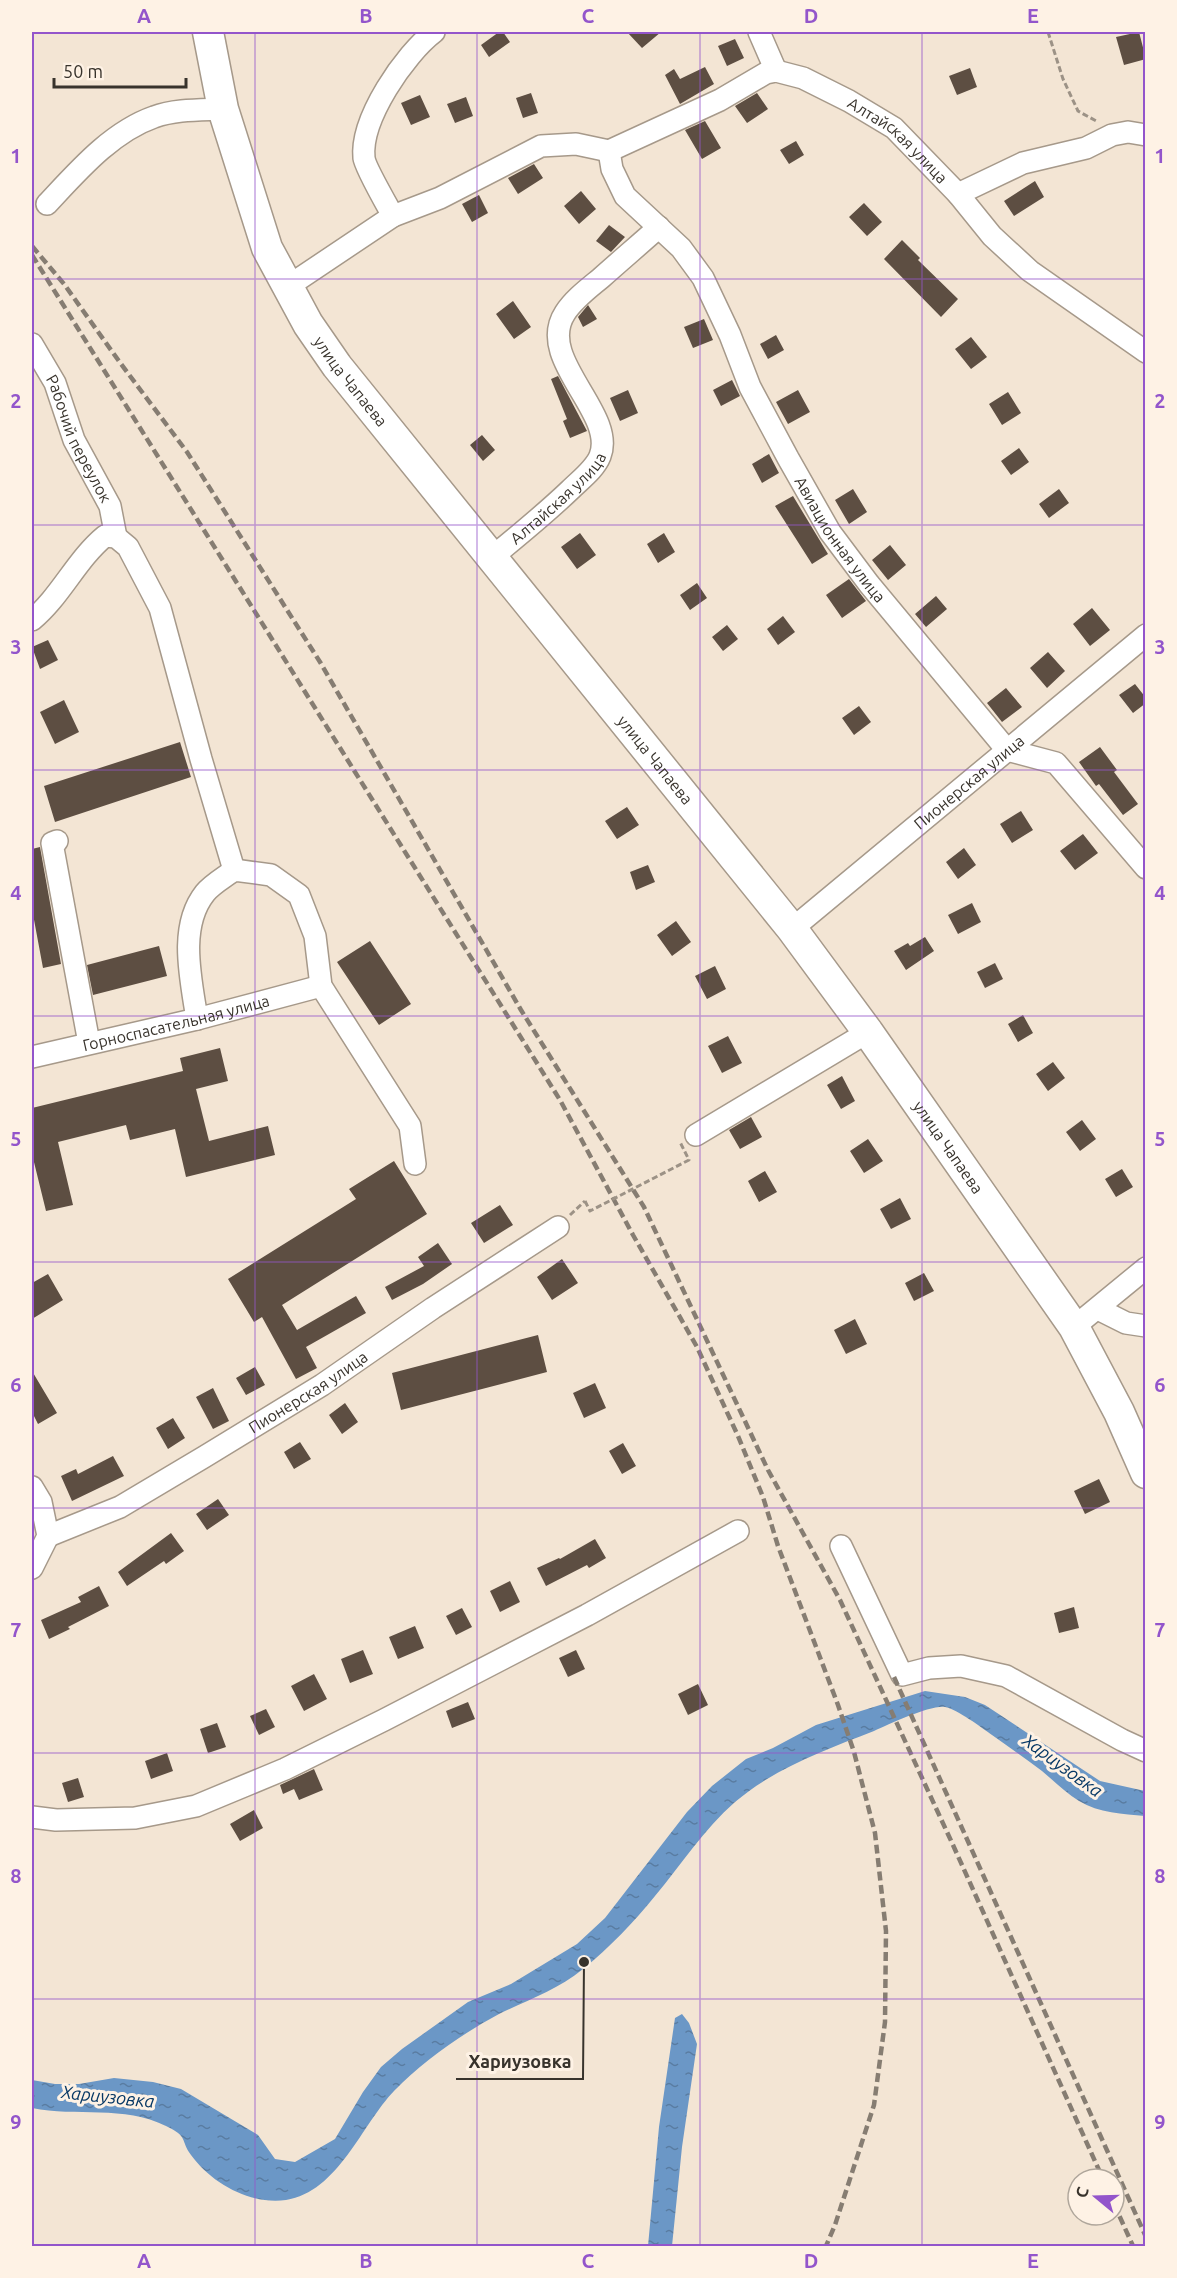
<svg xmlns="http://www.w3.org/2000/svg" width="1177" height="2278" font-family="Ubuntu,sans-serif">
  <defs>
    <pattern id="water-ripples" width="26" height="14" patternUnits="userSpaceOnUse" patternTransform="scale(1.5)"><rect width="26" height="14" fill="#6b97c6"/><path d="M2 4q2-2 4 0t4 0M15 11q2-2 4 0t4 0" fill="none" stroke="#597ca1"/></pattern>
  </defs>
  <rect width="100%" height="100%" fill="#f3e5d4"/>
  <!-- water -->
  <path fill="url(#water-ripples)" d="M925,1691L965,1697L985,1705L1100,1781L1145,1791V1816C1123,1814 1099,1813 1079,1801C1066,1793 1054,1781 1042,1771C1026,1759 1009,1747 992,1735C982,1728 957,1709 945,1707C930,1705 890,1724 874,1731C825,1750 775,1768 735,1802C704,1829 681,1865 655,1896C634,1922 609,1948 583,1969C557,1990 528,2000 499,2014C462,2034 424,2060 394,2091C362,2124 338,2192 286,2200C251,2205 212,2184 191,2155C180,2140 189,2137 166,2126C124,2105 76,2117 32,2108V2080L55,2084H79L114,2078L153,2082L181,2089L258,2135L275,2159L295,2162L335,2139L363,2092L381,2067L402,2049L468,2002L511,1984L577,1944L605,1918L687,1812L712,1786L746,1759L773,1748L816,1725Z
    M682,2014L689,2023L697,2044L682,2147L672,2246H648L659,2127L675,2018Z"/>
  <!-- building -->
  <path fill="#5d4e42" d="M499,32H503L510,42L489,57L481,45Z
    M627,32H661L642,48Z
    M1139,32L1146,59L1124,65L1116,37Z
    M735,39L744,58L727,66L718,46Z
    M705,67L714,84L680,104L665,75L674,69L680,79Z
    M970,68L977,87L957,95L949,76Z
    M531,93L538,113L523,118L516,98Z
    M757,93L768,109L747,123L735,106Z
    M420,95L430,117L411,125L401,103Z
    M466,97L473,116L455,123L447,104Z
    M705,121L721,148L702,159L685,130Z
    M796,141L804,155L789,164L780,150Z
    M534,164L543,178L518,194L508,178Z
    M1035,181L1044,197L1014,216L1004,201Z
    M581,191L596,209L579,224L564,206Z
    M479,195L488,213L472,222L462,204Z
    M864,203L882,222L867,236L849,217Z
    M609,225L625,237L611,252L596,241Z
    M902,240L920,258L918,260L958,299L941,317L884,259Z
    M513,301L531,327L514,339L496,314Z
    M588,305L597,319L583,327L578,317Z
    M704,319L713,340L693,348L684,327Z
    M776,335L784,350L768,359L760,344Z
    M971,337L987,357L971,369L955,349Z
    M558,376L587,431L570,438L563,421L567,419L551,379Z
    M732,380L740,396L721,406L713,390Z
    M628,390L638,413L620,421L610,398Z
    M798,390L810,412L788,424L776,402Z
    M1008,392L1021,413L1002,425L989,404Z
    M482,435L495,450L483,461L470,445Z
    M1019,448L1029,462L1011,475L1001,461Z
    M769,454L779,473L762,483L752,464Z
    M853,489L867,512L849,524L835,500Z
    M1059,489L1069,503L1049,518L1039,504Z
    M793,496L828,554L812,564L775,506Z
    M580,533L596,555L577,569L561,547Z
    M664,533L675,552L658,563L647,544Z
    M890,545L906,565L888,580L872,560Z
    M849,579L866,601L842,618L826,595Z
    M697,583L707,598L690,610L680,595Z
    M936,596L947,609L926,627L915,614Z
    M1092,608L1110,630L1090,646L1073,624Z
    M783,616L795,632L778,645L767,629Z
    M727,625L738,639L723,651L712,637Z
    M48,640L58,660L40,669L32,647Z
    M1048,652L1065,671L1047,688L1030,668Z
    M1135,684L1146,698V703L1133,713L1119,695Z
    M1006,688L1022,707L1002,722L987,703Z
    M64,700L79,732L55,744L40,712Z
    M859,706L871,722L854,735L842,718Z
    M180,742L191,777L55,822L44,786Z
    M1100,747L1117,770L1114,772L1138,804L1123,815L1099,784L1096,786L1079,762Z
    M627,807L639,825L617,839L605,821Z
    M1021,811L1033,830L1012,843L1000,824Z
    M1083,834L1098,853L1075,870L1060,851Z
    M40,847L61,964L43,968L32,909V849Z
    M964,848L976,865L958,879L946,862Z
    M648,865L655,882L636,890L630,872Z
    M972,903L981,922L958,934L948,915Z
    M676,921L691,942L672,956L657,935Z
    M925,937L934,951L906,970L894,951L908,943L910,946Z
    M370,941L411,1004L379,1025L337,962Z
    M159,946L167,976L93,995L87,965Z
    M995,963L1003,979L985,988L977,972Z
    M715,966L726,989L707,999L695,976Z
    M1023,1015L1033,1033L1018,1042L1008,1024Z
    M728,1036L742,1063L722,1073L708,1046Z
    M220,1048L228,1081L196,1089L209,1141L268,1126L275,1155L186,1177L175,1129L130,1140L126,1125L58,1142L73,1205L46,1211L32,1154V1108L183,1071L180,1058Z
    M1053,1062L1065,1078L1048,1091L1036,1074Z
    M842,1076L855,1101L841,1109L827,1085Z
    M751,1117L762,1137L740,1149L729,1130Z
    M1082,1120L1096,1139L1080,1151L1066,1132Z
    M868,1139L883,1161L864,1173L850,1151Z
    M394,1161L427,1214L282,1305L297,1330L356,1296L366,1313L306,1347L317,1368L296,1379L262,1317L254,1322L228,1279L356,1199L349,1189Z
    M1122,1169L1133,1187L1116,1197L1105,1179Z
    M765,1171L777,1192L759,1202L748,1181Z
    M900,1198L911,1219L891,1229L880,1209Z
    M500,1205L513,1225L484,1243L471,1223Z
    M438,1243L452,1264L423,1284L392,1300L385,1287L424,1266L418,1257Z
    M562,1259L578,1283L552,1300L537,1277Z
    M924,1273L934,1291L914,1301L905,1283Z
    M48,1274L63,1300L32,1319V1283Z
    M855,1319L867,1344L846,1354L834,1330Z
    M538,1335L547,1372L401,1410L392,1373Z
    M255,1367L265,1385L246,1395L236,1378Z
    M32,1371L57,1413L38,1424L32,1412Z
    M595,1383L606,1408L584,1418L573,1393Z
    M213,1388L229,1421L213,1429L196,1397Z
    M345,1403L358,1422L342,1434L329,1415Z
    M173,1418L185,1438L168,1449L156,1428Z
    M300,1442L311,1459L294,1469L284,1452Z
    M623,1443L636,1466L622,1474L609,1451Z
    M113,1456L124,1476L72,1501L61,1476L76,1469L78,1474Z
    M1099,1479L1110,1502L1085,1514L1074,1491Z
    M218,1499L229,1515L207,1530L196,1514Z
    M171,1533L184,1551L166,1564L164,1561L127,1586L118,1572Z
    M595,1539L606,1558L589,1568L587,1565L546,1586L537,1568L559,1558L560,1559Z
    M510,1581L520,1602L500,1612L490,1591Z
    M99,1586L109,1606L68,1627L70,1629L49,1639L41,1620L81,1602L78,1597Z
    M1074,1607L1079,1628L1059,1633L1054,1613Z
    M462,1608L472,1627L456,1635L446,1616Z
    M415,1626L424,1648L398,1659L389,1637Z
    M363,1650L373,1674L350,1683L341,1659Z
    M576,1650L585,1669L568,1677L559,1658Z
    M314,1674L327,1699L304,1711L291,1686Z
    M698,1684L708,1705L688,1715L678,1694Z
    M468,1702L475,1719L452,1728L446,1711Z
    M266,1709L275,1727L259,1735L250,1716Z
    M217,1723L226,1747L208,1753L200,1729Z
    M167,1753L173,1771L151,1779L145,1761Z
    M314,1769L323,1790L299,1800L294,1789L283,1794L280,1785Z
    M78,1778L84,1797L68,1802L62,1783Z
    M254,1810L263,1828L240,1841L230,1824Z"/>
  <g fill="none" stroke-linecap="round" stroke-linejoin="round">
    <defs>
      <g id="street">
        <path d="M759,32L776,71"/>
        <path id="s1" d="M609,151L612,169L625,196L681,248L703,278L730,335L750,387L788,458L830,532L869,584L1007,750L1056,763L1146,868"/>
        <path id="s2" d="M609,151L720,100L766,73L776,71L803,78L849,101L894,128L958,194L992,236L1030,271L1146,352"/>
        <path d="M958,194L1023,163L1086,148L1112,135L1128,132L1146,135"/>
        <path d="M47,204C77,172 111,132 154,117C175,109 201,110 223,109"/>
        <path d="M393,216C387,205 365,167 364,158C360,119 405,54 434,32"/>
        <path d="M287,287L393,216L440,198L541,146L576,144L609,151"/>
        <path id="s3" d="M32,344L55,383L74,440L110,506L116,537"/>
        <path id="s4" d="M491,558C518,536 545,514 570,490C580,480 595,469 600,456C617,413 535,359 565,313C574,299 589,288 601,278C620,261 640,244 659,227"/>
        <path d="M32,620C61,596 76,560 105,536L116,537L128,547L160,608L201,759L234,870"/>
        <path d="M57,841L52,843L89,1043"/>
        <path id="s5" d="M792,929L1146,635"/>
        <path d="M197,1019C191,979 178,927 205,893C212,884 225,877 234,870L271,875L299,895L315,936L321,986L410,1126L415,1164"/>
        <path id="s6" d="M32,1057L197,1019L321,986"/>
        <path d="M696,1135L868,1032"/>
        <path d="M1098,1309L1126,1323L1146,1326"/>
        <path d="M1074,1327L1146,1268"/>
        <path d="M32,1487L41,1502L48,1536L32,1568"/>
        <path id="s7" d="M48,1536L120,1507L204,1457L322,1385L433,1308L558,1227"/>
        <path d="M841,1546L902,1675L929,1668L961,1666L1006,1676L1122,1740L1146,1751"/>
        <path d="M32,1817L56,1820L135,1818L196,1806L285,1769L384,1720L587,1615L738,1531"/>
      </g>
      <g id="secondary">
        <path id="s8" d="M208,32L223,109L267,248L308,324L337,366L792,929L868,1032L1074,1327L1119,1412L1146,1473"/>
      </g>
    </defs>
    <!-- street casing -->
    <use href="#street" stroke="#a6998a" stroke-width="24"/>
    <!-- secondary casing -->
    <use href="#secondary" stroke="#a6998a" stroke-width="33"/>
    <!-- path -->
    <path stroke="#9c9286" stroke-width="3" stroke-dasharray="6 3" stroke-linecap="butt" d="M1048,32L1063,79L1078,111L1098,122
      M570,1215L585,1201"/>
    <!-- street -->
    <use href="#street" stroke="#fff" stroke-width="21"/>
    <!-- secondary -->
    <use href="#secondary" stroke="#fff" stroke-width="30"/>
    <!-- rail -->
    <path stroke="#867d72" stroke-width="4.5" stroke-dasharray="9 4.5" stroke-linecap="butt" d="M32,246L64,284L121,364L187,452L320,662L521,1010L644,1207L768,1470L840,1600L953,1845L1103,2179
      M32,255L560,1100L633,1235L697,1347L738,1436L763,1497L778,1546L838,1705L854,1752L875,1833L886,1931L885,2022L874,2105L835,2225L826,2246
      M894,1677L1146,2237
      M1114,2204L1133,2246"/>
    <!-- path-bridge -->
    <path stroke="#9c9286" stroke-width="3" stroke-dasharray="6 3" stroke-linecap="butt" d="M585,1201L590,1211L689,1160L680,1142"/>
  </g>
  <!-- grid -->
  <path fill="none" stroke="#9355cb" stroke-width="1.5" stroke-opacity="0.55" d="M255,32V2246M477,32V2246M700,32V2246M922,32V2246M32,279H1146M32,525H1146M32,770H1146M32,1016H1146M32,1262H1146M32,1508H1146M32,1753H1146M32,1999H1146"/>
  <g text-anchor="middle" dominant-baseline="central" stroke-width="6" stroke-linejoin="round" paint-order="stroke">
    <!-- street labels -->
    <g font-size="16" fill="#38332c" stroke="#fef2e5">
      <text stroke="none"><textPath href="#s2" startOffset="328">Алтайская улица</textPath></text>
      <text stroke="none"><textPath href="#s8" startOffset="382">улица Чапаева</textPath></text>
      <text stroke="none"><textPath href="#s3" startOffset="106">Рабочий переулок</textPath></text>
      <text stroke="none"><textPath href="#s4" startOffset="90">Алтайская улица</textPath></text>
      <text stroke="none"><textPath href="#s1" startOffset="458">Авиационная улица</textPath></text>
      <text stroke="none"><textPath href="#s8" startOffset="868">улица Чапаева</textPath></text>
      <text stroke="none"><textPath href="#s5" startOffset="230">Пионерская улица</textPath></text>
      <text stroke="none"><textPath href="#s6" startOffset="148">Горноспасательная улица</textPath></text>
      <text stroke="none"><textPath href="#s8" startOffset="1354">улица Чапаева</textPath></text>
      <text stroke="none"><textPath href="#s7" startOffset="298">Пионерская улица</textPath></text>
    </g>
    <!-- water labels -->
    <g font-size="18" font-style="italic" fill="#073865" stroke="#fef2e5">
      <text transform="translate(1063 1765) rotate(36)">Хариузовка</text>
      <text transform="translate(108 2096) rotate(6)">Хариузовка</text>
    </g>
  </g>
  <!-- callouts -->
  <path fill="none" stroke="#38332c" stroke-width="2" d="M584 1962L583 2079H456"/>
  <circle fill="#38332c" stroke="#fef2e5" stroke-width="2" cx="584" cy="1962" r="6"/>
  <g font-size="18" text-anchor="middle" font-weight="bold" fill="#38332c" stroke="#fef2e5" stroke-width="6" stroke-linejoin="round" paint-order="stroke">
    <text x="520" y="2068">Хариузовка</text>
  </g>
  <!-- border -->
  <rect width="1177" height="2278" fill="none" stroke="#fef2e5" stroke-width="66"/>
  <!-- north arrow -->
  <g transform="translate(1096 2197) rotate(289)"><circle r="28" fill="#fef2e5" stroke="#afa69b" stroke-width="1.5"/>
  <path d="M0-4.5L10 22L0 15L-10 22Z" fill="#9355cb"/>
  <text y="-9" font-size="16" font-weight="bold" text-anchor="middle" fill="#38332c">С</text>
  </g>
  <!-- scale -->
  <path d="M54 78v9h132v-9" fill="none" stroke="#38332c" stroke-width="3"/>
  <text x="63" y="78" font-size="18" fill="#38332c" stroke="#fef2e5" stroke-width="4.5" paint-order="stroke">50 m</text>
  <rect x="33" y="33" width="1111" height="2212" fill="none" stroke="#9355cb" stroke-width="2"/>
  <g font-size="20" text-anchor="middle" font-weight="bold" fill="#9355cb">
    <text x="144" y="23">A</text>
    <text x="366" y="23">B</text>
    <text x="588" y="23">C</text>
    <text x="811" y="23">D</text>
    <text x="1033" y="23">E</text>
    <text x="16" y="163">1</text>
    <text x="1160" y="163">1</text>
    <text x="16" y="408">2</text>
    <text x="1160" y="408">2</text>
    <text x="16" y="654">3</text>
    <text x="1160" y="654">3</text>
    <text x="16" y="900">4</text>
    <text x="1160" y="900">4</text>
    <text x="16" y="1146">5</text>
    <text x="1160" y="1146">5</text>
    <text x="16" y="1392">6</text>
    <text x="1160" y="1392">6</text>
    <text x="16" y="1637">7</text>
    <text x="1160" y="1637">7</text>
    <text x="16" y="1883">8</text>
    <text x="1160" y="1883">8</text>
    <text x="16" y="2129">9</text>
    <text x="1160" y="2129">9</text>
    <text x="144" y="2268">A</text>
    <text x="366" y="2268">B</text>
    <text x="588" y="2268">C</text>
    <text x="811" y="2268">D</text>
    <text x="1033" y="2268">E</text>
  </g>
</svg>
